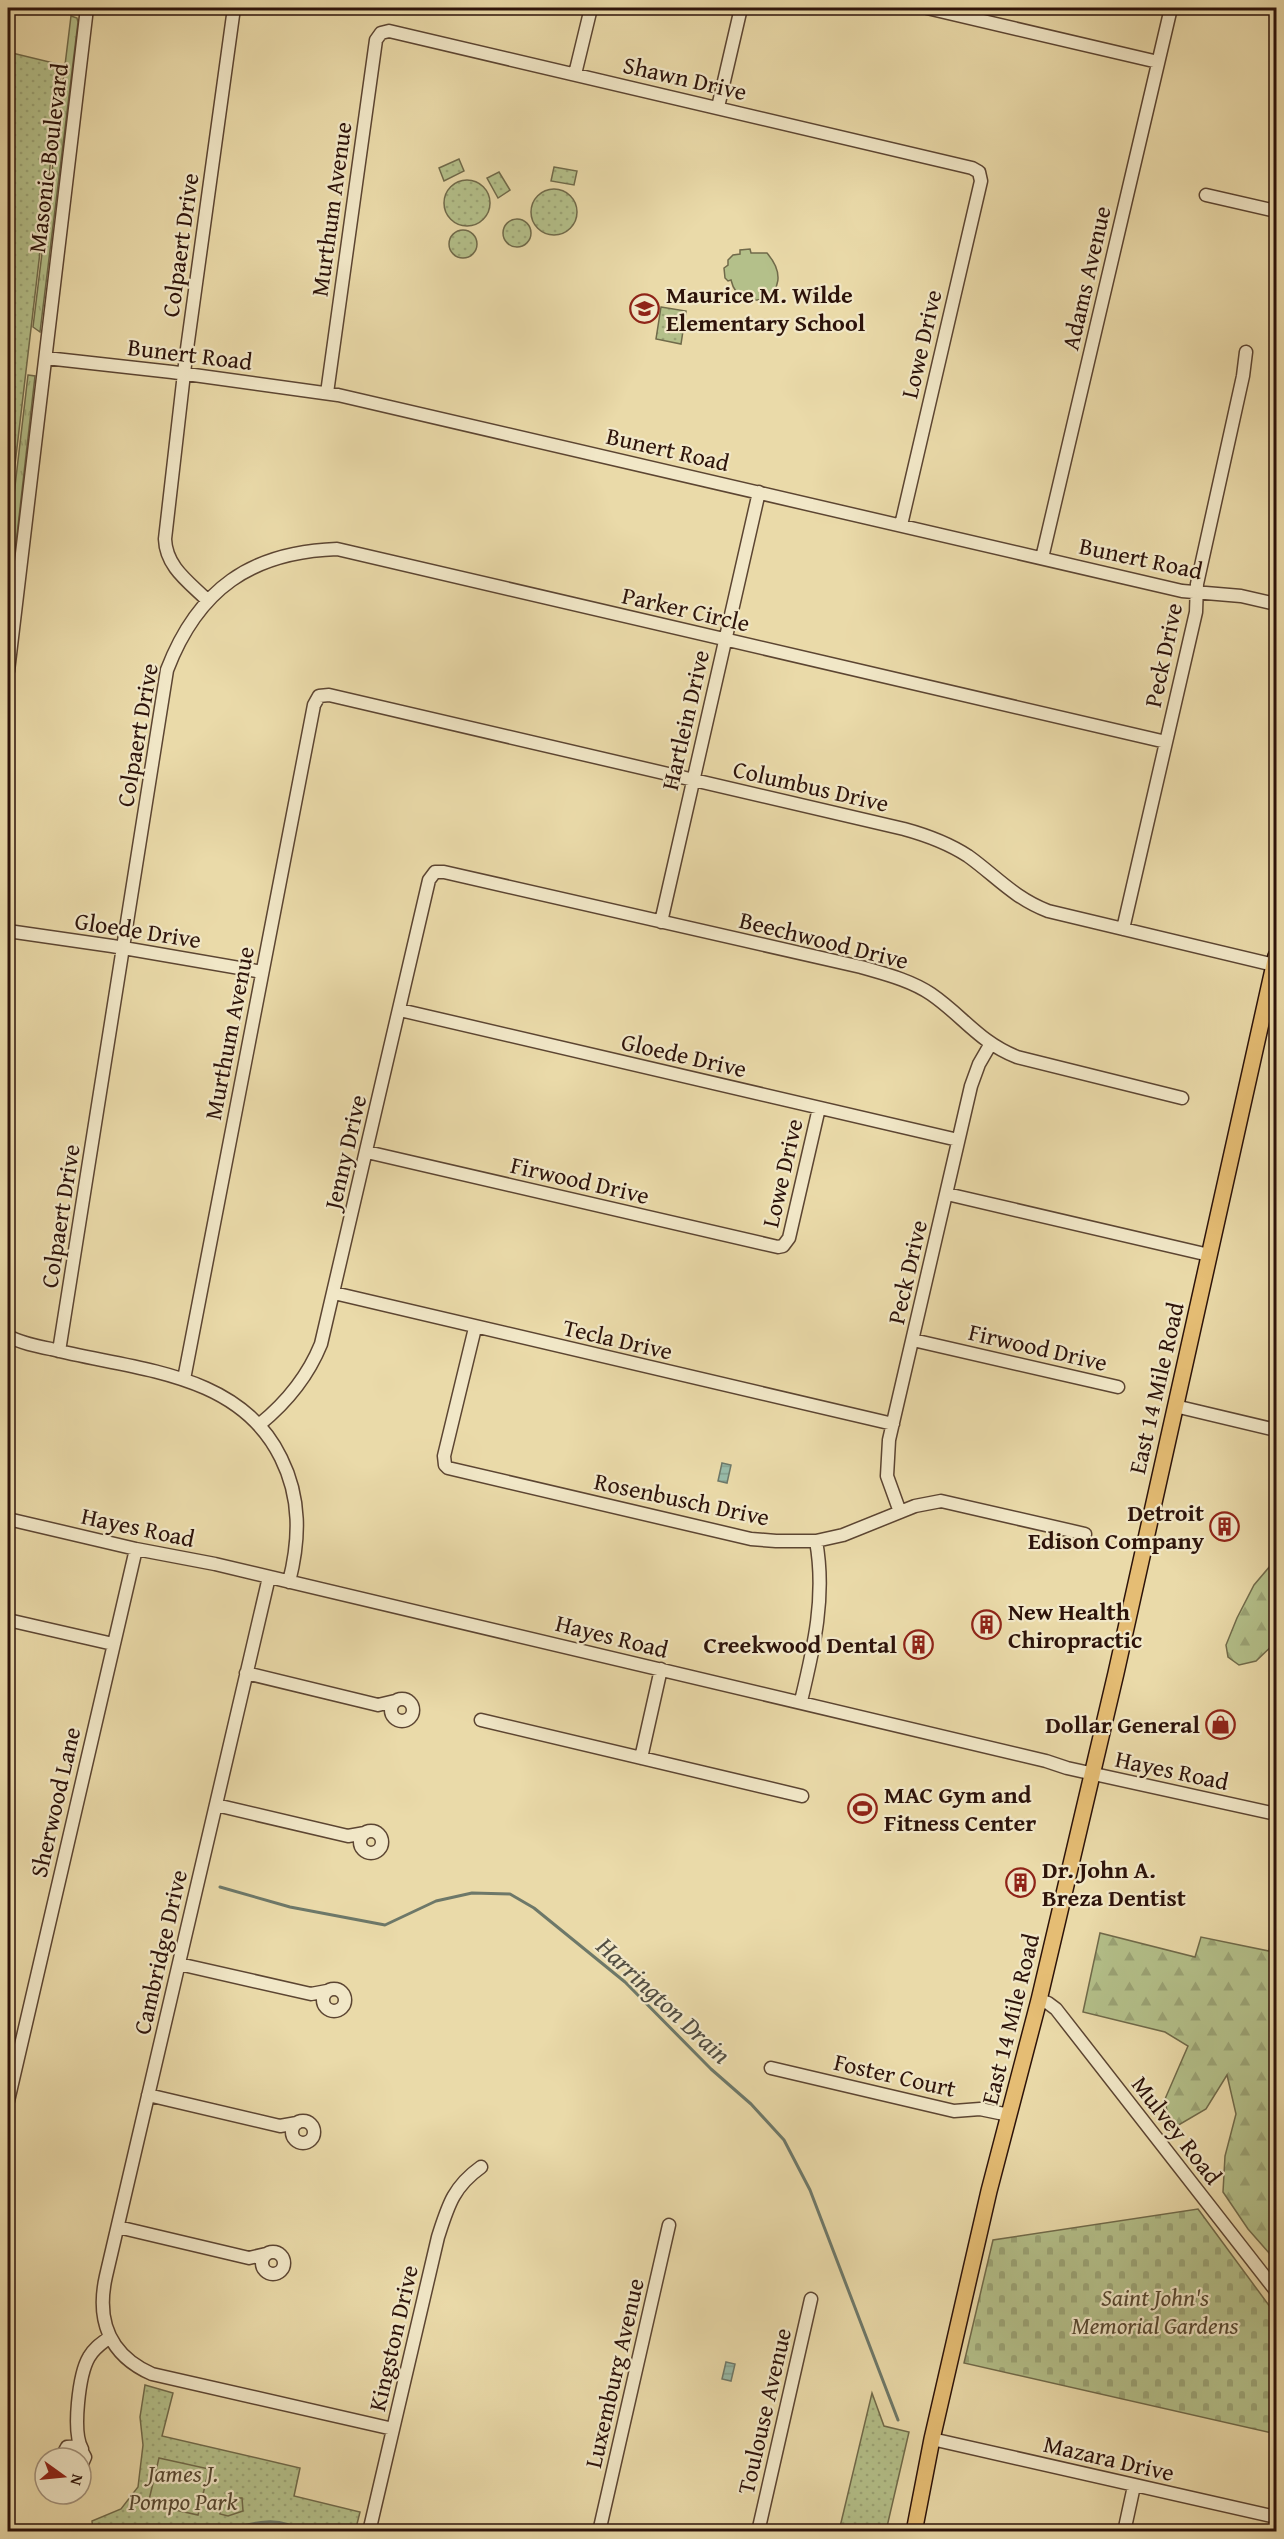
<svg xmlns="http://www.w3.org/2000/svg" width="1284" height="2539" font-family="'Gentium Book Plus',serif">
  <defs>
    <pattern id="grass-tufts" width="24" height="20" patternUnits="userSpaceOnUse" patternTransform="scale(1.5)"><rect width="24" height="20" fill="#b4c08a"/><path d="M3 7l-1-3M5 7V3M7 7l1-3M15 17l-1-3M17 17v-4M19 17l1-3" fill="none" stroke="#9ba476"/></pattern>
    <pattern id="forest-firs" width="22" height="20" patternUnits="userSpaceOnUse" patternTransform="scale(1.5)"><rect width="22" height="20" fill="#b4c08a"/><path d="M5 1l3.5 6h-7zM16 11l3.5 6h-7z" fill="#9ba476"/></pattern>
    <pattern id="cemetery-stones" width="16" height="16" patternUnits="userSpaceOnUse" patternTransform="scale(1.5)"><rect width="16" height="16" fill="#b4c08a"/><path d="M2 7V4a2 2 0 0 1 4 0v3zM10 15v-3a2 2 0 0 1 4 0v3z" fill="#9ba476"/></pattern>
    <pattern id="park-dots" width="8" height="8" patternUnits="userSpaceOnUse" patternTransform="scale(1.5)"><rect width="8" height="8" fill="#b4c08a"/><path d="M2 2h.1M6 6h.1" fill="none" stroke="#9ba476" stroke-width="1.8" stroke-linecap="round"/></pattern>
    <pattern id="water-rules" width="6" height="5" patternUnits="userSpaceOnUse" patternTransform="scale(1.5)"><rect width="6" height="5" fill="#98bba9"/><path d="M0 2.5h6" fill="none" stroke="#83a090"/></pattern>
  </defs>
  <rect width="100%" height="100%" fill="#eadaa9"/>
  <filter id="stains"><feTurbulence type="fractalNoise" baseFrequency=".00333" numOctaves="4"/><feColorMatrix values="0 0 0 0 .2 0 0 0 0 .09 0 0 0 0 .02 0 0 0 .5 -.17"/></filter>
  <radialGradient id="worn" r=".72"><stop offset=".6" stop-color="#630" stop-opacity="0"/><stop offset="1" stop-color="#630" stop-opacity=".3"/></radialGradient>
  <!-- grass -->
  <path fill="url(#grass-tufts)" stroke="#706a4a" stroke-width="1.5" d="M71,16L77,18L78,22L40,332L33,327Z
    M28,375L35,376L8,614V546Z"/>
  <!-- forest -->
  <path fill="url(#forest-firs)" stroke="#706a4a" stroke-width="1.5" d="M1276,1559V1642L1256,1661L1239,1665L1228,1657L1226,1645L1237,1618L1254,1585Z
    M1276,1921V2261L1248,2229L1223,2192L1225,2156L1236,2114L1227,2075L1206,2109L1170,2130L1165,2099L1188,2046L1165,2032L1083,2012L1100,1933L1195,1957L1201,1937L1269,1951Z"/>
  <!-- cemetery -->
  <path fill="url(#cemetery-stones)" stroke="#706a4a" stroke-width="1.5" d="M1198,2209L1276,2315V2434L964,2363L993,2240Z"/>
  <!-- park -->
  <path fill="url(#park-dots)" stroke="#706a4a" stroke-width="1.5" d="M8,52L62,65L8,524Z
    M459,159L464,171L444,181L439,168Z
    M554,167L577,171L574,185L551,181Z
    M499,172L510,190L498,198L487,178Z
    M444 203a23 23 0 1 1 46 0a23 23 0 1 1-46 0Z
    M531 212a23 23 0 1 1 46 0a23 23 0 1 1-46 0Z
    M503 233a14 14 0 1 1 28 0a14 14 0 1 1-28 0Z
    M449 244a14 14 0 1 1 28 0a14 14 0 1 1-28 0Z
    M661,307L686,311L681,344L656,339Z
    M145,2385L173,2393L162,2436L300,2468L294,2496L360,2512L355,2532H93L92,2521L121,2509L138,2487L143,2445L140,2417Z
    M872,2393L884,2426L909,2432L886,2531H839Z"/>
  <!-- garden -->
  <path fill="#b4c08a" stroke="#706a4a" stroke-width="1.5" d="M750,249L751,253H767C803,295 740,320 731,280L728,281L725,278L724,268L728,265V260L733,255L740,254V250Z
    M159,2458L209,2469L198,2515L148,2504Z
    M238,2498H242L243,2511L228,2516L220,2514V2503Z"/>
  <!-- water -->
  <path fill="url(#water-rules)" stroke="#6d7869" stroke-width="1.5" d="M722,1463L731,1465L727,1483L718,1481Z
    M726,2362L735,2364L731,2381L722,2379Z"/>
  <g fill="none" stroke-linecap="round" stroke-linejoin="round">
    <!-- stream -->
    <path stroke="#6d7869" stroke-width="3" d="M220,1887L290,1907L385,1925L436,1901L472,1893L510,1894L534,1908L625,1982L711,2069L751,2104L784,2140L810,2190L898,2420
      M8,2531V2532
      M221,2532C247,2525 278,2513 301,2532"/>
    <defs>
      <path id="minor" d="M927,8L1158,62
        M575,74L591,8
        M718,107L741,8
        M1206,195L1276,211
        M46,358L172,372L338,395L1182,591L1241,596L1276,604
        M327,393L376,40L381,33L389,31L972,168L979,172L981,181L901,525
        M1042,558L1171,8
        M207,600C189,582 166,567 165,539L186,356L234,8
        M8,671L87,8
        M661,922L759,492
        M1123,929L1196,612L1197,584L1243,376L1246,352
        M8,931L112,946L262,972
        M400,1010L958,1140
        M367,1152L778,1247L783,1246L789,1238L819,1108
        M947,1194L1209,1255
        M334,1293L893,1424
        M475,1328L444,1456L445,1465L448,1468L751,1539L776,1541H816L843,1535L915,1506L941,1501L1085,1534
        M8,1336C21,1343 36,1346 51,1349C133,1370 239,1371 281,1458C301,1498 300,1539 289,1582
        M913,1340L1118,1387
        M59,1351L167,670C198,589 251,552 337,549L1166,742
        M184,1379L314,705L319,696L329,695L904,829C926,835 948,843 968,856C996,876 1014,898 1048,911L1274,965
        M1175,1406L1276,1430
        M260,1424C287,1402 308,1376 321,1344L429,880L435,872H444L861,967C885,974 910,980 931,994C963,1016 979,1042 1017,1057L1182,1098
        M900,1512L887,1476L889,1440L971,1086L979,1064L990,1045
        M8,1519L136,1549L215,1564L1046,1761L1067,1768L1276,1814
        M269,1577L106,2276C96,2320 109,2355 152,2374L393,2429
        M8,1620L113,1644
        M246,1673L378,1705L395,1701
        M391 1710a11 11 0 1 1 22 0a11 11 0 1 1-22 0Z
        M801,1701C814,1647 826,1596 816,1541
        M481,1720L802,1796
        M641,1758L661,1669
        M216,1805L348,1836L365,1833
        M360 1842a11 11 0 1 1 22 0a11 11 0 1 1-22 0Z
        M179,1964L311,1994L327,1991
        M323 2000a11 11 0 1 1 22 0a11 11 0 1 1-22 0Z
        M1039,2000L1048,2003L1056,2009L1276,2291
        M771,2068L954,2111L980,2109L1009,2115
        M148,2095L280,2126L297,2123
        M8,2101L136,1549
        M292 2132a11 11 0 1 1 22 0a11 11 0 1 1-22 0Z
        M118,2227L249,2258L266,2254
        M262 2263a11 11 0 1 1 22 0a11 11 0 1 1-22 0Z
        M932,2439L1276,2517
        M82,2449C72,2432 79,2374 89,2357C94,2348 102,2343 110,2337
        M61,2458L67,2447L79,2446L85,2457L81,2466
        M369,2532L438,2237C448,2206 453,2187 481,2167
        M599,2532L669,2225
        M758,2532L811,2299
        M1124,2532L1134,2486"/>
      <path id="major" d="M914,2532L932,2439L989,2191L1039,2000L1116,1673L1276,956"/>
    </defs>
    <!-- minor casing -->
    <use href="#minor" stroke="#5c4532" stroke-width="15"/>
    <!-- major casing -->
    <use href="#major" stroke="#2d130a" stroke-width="18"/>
    <!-- minor -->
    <use href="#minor" stroke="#f1e7c7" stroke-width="12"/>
    <!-- major -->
    <use href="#major" stroke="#e5bd74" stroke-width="15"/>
  </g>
  <!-- icons -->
  <defs>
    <symbol id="school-ring" viewBox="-11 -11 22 22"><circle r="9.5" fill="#f1e7c7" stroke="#8f2418" stroke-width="1.5"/><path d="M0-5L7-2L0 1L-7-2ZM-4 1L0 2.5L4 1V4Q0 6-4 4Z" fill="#8f2418"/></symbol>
    <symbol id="building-ring" viewBox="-11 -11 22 22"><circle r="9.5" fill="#f1e7c7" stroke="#8f2418" stroke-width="1.5"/><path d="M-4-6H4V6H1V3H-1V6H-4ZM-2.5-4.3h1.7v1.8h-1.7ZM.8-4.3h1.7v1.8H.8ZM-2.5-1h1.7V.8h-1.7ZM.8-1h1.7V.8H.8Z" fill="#8f2418"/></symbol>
    <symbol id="shop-ring" viewBox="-11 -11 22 22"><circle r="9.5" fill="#f1e7c7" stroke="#8f2418" stroke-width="1.5"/><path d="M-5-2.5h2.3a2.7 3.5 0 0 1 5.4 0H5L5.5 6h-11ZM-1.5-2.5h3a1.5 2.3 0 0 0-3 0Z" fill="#8f2418"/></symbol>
    <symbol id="stadium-ring" viewBox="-11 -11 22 22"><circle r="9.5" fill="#f1e7c7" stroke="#8f2418" stroke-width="1.5"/><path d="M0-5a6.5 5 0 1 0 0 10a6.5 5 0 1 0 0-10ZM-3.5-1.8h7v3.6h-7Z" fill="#8f2418"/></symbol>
  </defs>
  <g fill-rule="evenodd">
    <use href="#school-ring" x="628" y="292" width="33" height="33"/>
    <use href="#building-ring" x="1208" y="1510" width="33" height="33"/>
    <use href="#building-ring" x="970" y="1608" width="33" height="33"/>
    <use href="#building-ring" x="902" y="1628" width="33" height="33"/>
    <use href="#shop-ring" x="1204" y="1708" width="33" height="33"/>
    <use href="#stadium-ring" x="846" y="1792" width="33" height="33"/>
    <use href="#building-ring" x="1004" y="1866" width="33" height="33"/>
  </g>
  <g text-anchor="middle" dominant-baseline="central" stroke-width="4.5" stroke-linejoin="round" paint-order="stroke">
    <!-- street labels -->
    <g font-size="24" fill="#2d130a" stroke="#f1e7c7">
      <text transform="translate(685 78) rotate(13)">Shawn Drive</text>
      <text transform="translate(48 158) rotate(-83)">Masonic Boulevard</text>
      <text transform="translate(331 209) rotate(-82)">Murthum Avenue</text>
      <text transform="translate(180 245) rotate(-82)">Colpaert Drive</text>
      <text transform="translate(1086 278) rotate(-77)">Adams Avenue</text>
      <text transform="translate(921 344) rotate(-77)">Lowe Drive</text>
      <text transform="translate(190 354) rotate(7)">Bunert Road</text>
      <text transform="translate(668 449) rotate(13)">Bunert Road</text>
      <text transform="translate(1141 558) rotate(12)">Bunert Road</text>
      <text transform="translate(686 609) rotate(13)">Parker Circle</text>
      <text transform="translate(1163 655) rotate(-78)">Peck Drive</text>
      <text transform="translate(685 720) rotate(-77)">Hartlein Drive</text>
      <text transform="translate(137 735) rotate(-80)">Colpaert Drive</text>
      <text transform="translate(811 786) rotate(13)">Columbus Drive</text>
      <text transform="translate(138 930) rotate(9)">Gloede Drive</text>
      <text transform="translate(824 940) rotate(14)">Beechwood Drive</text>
      <text transform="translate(229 1033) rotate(-79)">Murthum Avenue</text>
      <text transform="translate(684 1055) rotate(13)">Gloede Drive</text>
      <text transform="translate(345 1152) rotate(-77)">Jenny Drive</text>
      <text transform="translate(782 1173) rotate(-77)">Lowe Drive</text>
      <text transform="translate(580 1180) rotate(13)">Firwood Drive</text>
      <text transform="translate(60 1216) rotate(-81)">Colpaert Drive</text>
      <text transform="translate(907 1272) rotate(-77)">Peck Drive</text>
      <text transform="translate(618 1339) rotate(13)">Tecla Drive</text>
      <text transform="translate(1038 1347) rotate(13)">Firwood Drive</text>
      <text transform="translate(1156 1388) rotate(-77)">East 14 Mile Road</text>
      <text transform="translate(682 1499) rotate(12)">Rosenbusch Drive</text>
      <text transform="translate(138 1527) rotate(12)">Hayes Road</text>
      <text transform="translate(612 1636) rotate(14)">Hayes Road</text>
      <text transform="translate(1172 1770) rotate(12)">Hayes Road</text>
      <text transform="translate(55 1802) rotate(-77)">Sherwood Lane</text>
      <text transform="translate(160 1952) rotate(-77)">Cambridge Drive</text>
      <text transform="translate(1010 2019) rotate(-76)">East 14 Mile Road</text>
      <text transform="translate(895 2075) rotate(13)">Foster Court</text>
      <text transform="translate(1177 2130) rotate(52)">Mulvey Road</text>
      <text transform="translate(393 2338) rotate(-77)">Kingston Drive</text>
      <text transform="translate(614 2373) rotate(-77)">Luxemburg Avenue</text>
      <text transform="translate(764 2411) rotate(-77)">Toulouse Avenue</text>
      <text transform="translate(1109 2458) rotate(13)">Mazara Drive</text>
    </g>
    <!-- poi labels -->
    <g font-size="24" font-weight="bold" fill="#2d130a" stroke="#f1e7c7" text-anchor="start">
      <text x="666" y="294">Maurice M. Wilde<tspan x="666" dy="28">Elementary School</tspan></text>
      <text x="1204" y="1512" text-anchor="end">Detroit<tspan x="1204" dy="28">Edison Company</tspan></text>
      <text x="1008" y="1611">New Health<tspan x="1008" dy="28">Chiropractic</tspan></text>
      <text x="897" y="1644" text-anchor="end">Creekwood Dental</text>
      <text x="1200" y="1724" text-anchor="end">Dollar General</text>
      <text x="884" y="1794">MAC Gym and<tspan x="884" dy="28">Fitness Center</tspan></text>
      <text x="1042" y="1869">Dr. John A.<tspan x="1042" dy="28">Breza Dentist</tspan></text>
    </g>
    <!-- park labels -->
    <g font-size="24" font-style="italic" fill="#564730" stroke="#f1e7c7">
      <text x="1155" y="2297">Saint John's<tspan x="1155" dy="28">Memorial Gardens</tspan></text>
      <text x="183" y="2473">James J.<tspan x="183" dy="28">Pompo Park</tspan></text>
    </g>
    <!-- water labels -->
    <g font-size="26" font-style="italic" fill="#524e42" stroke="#f1e7c7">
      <text transform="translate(664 2000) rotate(43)">Harrington Drain</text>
    </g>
  </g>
  <!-- margin -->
  <rect width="1284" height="2539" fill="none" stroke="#eadaa9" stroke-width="30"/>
  <rect x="9" y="9" width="1266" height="2521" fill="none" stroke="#2d130a" stroke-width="3"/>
  <rect x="15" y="15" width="1254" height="2509" fill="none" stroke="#2d130a" stroke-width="1.5"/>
  <!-- north arrow -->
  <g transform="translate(63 2476) rotate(105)"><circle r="28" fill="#f1e7c7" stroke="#a3927b" stroke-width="1.5"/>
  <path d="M0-4.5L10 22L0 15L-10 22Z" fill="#8f2418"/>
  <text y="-9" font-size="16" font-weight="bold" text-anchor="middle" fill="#2d130a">N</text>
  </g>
  <rect width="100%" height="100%" filter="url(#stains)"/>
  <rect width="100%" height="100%" fill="url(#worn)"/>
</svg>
